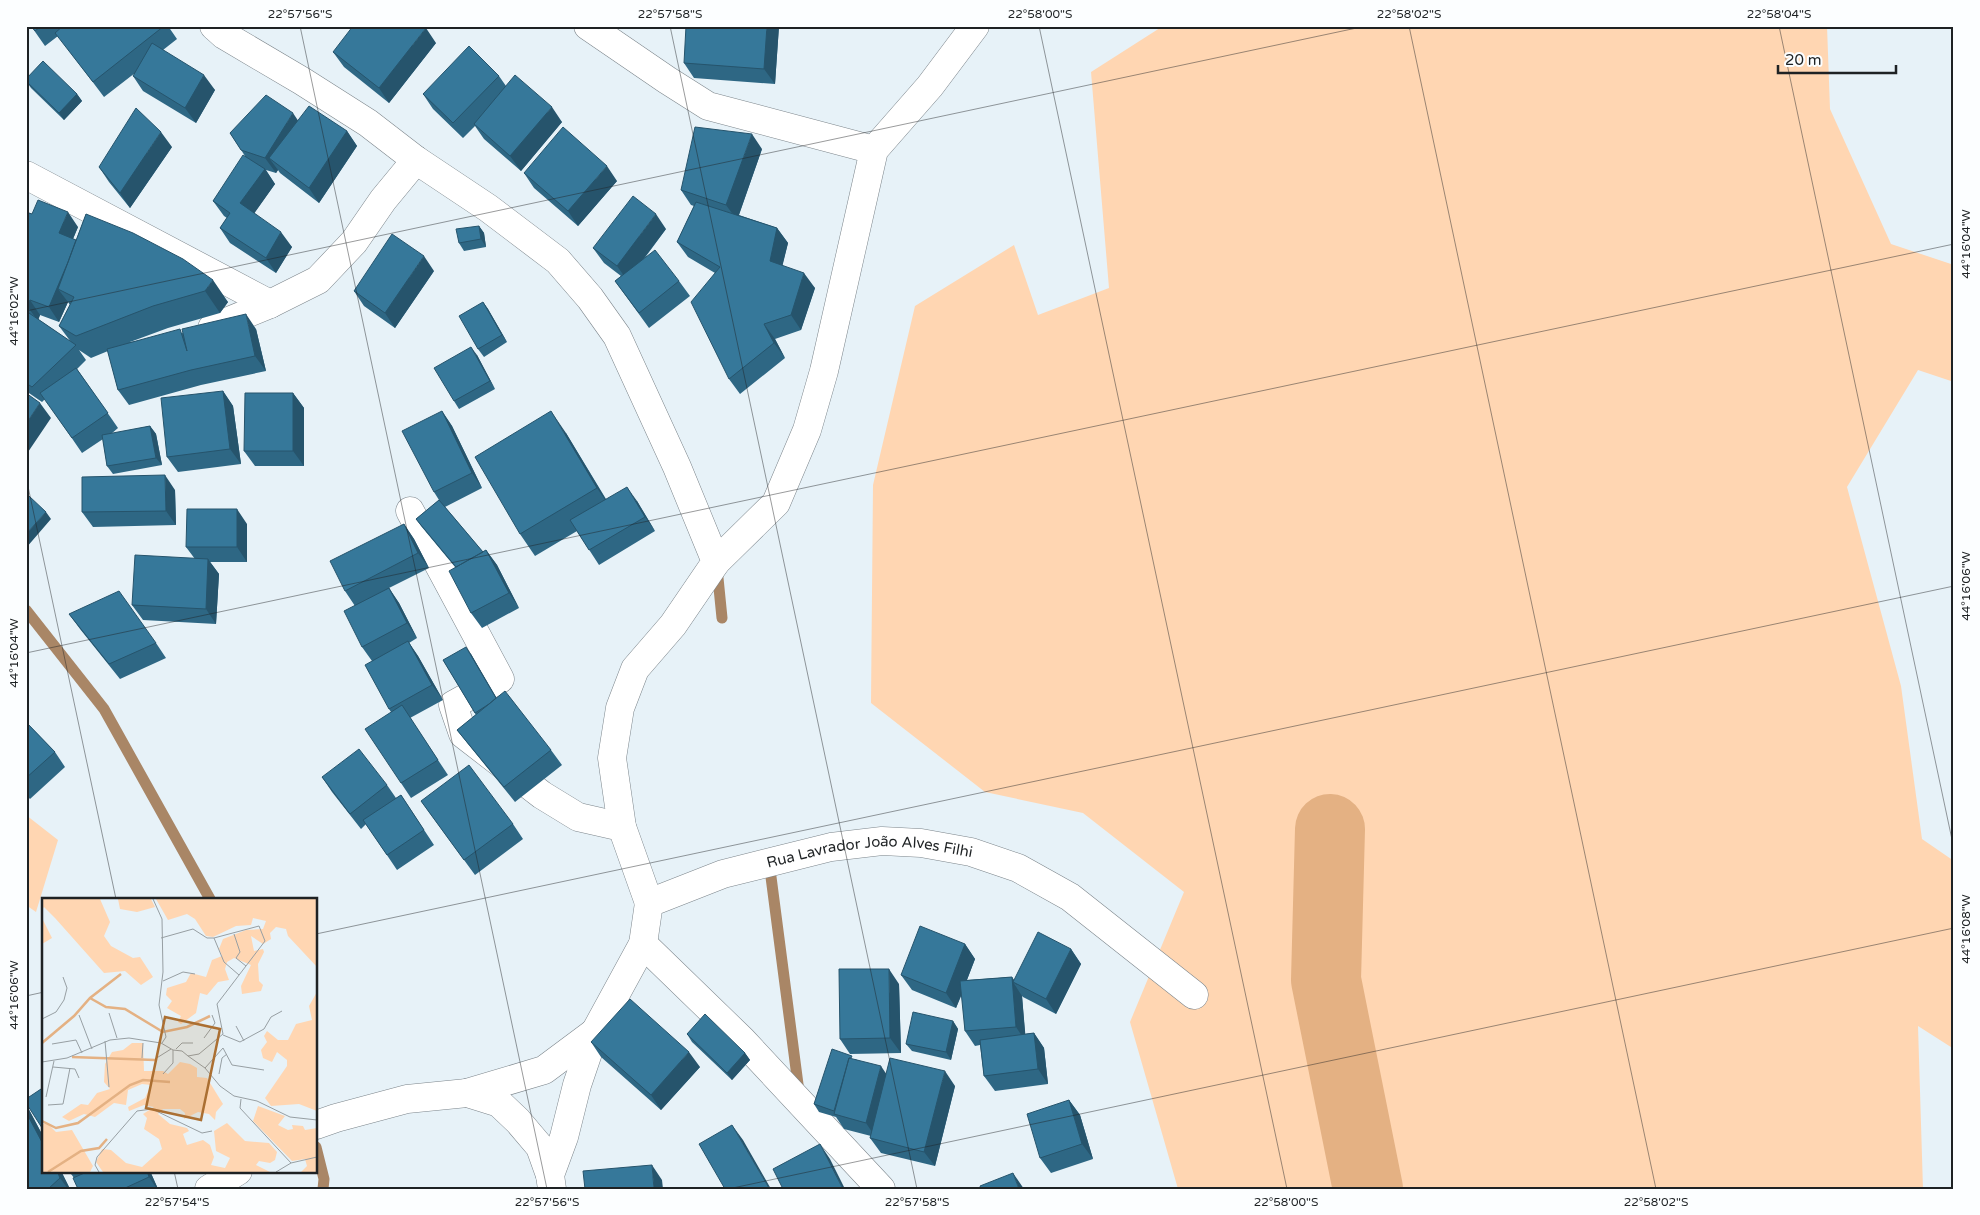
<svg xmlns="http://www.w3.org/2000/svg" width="1980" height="1215" font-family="'Varela Round',sans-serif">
  <rect width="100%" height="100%" fill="#e7f2f8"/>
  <!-- green -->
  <path fill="#ffd6b2" d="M1163,26H1827L1830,109L1891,244L1954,265V382L1918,370L1847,487L1901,686L1922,839L1954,861V1049L1918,1026L1923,1189H1178L1130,1022L1184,892L1083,813L985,792L871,703L873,485L915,306L1014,245L1038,315L1109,288L1091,72Z
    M26,815L58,840L36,912L26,905Z"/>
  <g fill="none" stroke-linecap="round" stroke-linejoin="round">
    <!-- stream -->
    <path stroke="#a98666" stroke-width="11" d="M717,568L722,618
      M26,610L104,709L210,899
      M771,877L799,1092
      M316,1147L324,1179L323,1189"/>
    <!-- river -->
    <path stroke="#e4b183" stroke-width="70" d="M1330,829L1326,980L1368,1189"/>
    <defs>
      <g id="minor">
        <path d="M214,26L224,35L302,81L368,123L416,160L488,208L558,261L590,298L617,336L677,467L716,562L673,625L635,669L620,708L612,758L622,827L649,903"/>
        <path d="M588,26L667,80L708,106L874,150"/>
        <path d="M26,175L270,304"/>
        <path d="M212,328L270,304L318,280L354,242L383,200L416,160"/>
        <path d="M410,511L500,679L453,705L463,734L542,795L578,817L622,827"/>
        <path d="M716,562L776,503L807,430L824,371L874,150L930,86L975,26"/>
        <path d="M643,944L742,1040L881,1189"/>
        <path d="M467,1093L544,1070L595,1032"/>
        <path d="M316,1125L336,1118L407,1099L467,1093L499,1103L518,1121L540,1147L550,1175"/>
        <path d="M209,1189L238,1171"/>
        <path id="s1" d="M552,1189L550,1175L564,1137L577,1085L595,1032L643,944L649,903L723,874L831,847L882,841L921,843L971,852L1018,868L1070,897L1194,995"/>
      </g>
    </defs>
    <!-- minor casing -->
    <use href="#minor" stroke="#7c858b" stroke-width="29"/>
    <!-- minor -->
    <use href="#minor" stroke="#fff" stroke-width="28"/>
  </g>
  <!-- wall -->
  <path fill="#2e6784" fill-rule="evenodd" d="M31,26H168L177,39L163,50L215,90L196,123L143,91L133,76L135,73L104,97L58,36L45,46Z
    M779,26L775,84L694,78L684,63Z
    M436,43L389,103L344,67L333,52Z
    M499,76L506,86L562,122L521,171L484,139L475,126L463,138L433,109L423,94Z
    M26,81L77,94L82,101L64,120L31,88Z
    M298,121L347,131L357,146L319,203L280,173L278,170L276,173L266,170L275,184L254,213L292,247L276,273L230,243L220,228L227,218L224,216L213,201L245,156L230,133Z
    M172,147L130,208L109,182L99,167Z
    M762,149L739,215L777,228L788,243L782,266L815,288L801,330L775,339L785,358L740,394L729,379L715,273L688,257L677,242L694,206L691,205L681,190Z
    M524,173L617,181L578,226L534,188Z
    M26,212L32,214L78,227L73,239L76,240L86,214L228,302L220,313L168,328L130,342L183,333L256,329L266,371L201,385L129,405L118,390L108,351L91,358L79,350L86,360L77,369L118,428L111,434L150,426L156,434L162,465L113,474L107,466L103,439L82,453L45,399L42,402L26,391ZM68,302L70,305L59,326L71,342L38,319L40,315L59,322Z
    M479,226L484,233L486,247L464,251L459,243Z
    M666,229L644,259L679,281L690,296L649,328L615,281L621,276L604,263L593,248Z
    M434,271L395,328L364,306L354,291Z
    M483,302L488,309L507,342L484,357L478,349Z
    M477,355L495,389L459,409L454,401Z
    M223,391L233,406L241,464L178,472L167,457Z
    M293,393L304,408V466H255L244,451Z
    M442,411L452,426L482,488L445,507L483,552L486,550L497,565L519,608L482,628L471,613L455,567L421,526L416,519L439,500L434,492Z
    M566,433L606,499L637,501L655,531L599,565L577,531L535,556L520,534Z
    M175,490L176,525L93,527L82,512Z
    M247,524V562H210L219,574L216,624L143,620L132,605L195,559L186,547Z
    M404,524L414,539L429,568L389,588L399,603L417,638L409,643L418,656L443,700L410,718L448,775L411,798L401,783L391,712L389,709L372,661L362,647L355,606L345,591Z
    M69,614L156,643L166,658L120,679L80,629Z
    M471,654L496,698L551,750L562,765L515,802L468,744L457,730L476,715L443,660Z
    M26,722L55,752L65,767L30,799L26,795Z
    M322,777L387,785L396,798L401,795L434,845L397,870L366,824L361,829L332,792Z
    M421,801L513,824L523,839L475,875Z
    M965,944L975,959L967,980L1012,977L1014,980L1071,949L1081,964L1056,1014L1023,997L1022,996L1025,1034L1034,1033L1044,1048L1048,1084L995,1091L984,1076L980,1045L975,1046L965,1031L962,994L956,1008L912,990L901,975Z
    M899,984L901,1053L850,1054L840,1039Z
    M953,1021L958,1029L951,1060L912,1051L906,1044Z
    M687,1034L745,1053L750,1060L732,1080L692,1042Z
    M591,1042L700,1067L661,1110L601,1057Z
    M855,1059L886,1074L955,1086L935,1166L881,1153L870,1138L871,1136L844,1129L836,1117L819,1112L814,1104Z
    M1069,1100L1080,1115L1093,1159L1051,1173L1040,1158Z
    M26,1104L44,1138V1171H61L70,1189H26Z
    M69,1171H150L158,1189H78L74,1178Z"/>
  <!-- shaded-wall -->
  <path fill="#26546c" d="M767,26H779L775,84L764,69Z
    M426,28L436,43L389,103L379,88Z
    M204,75L215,90L196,123L185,108Z
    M77,94L82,101L64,120L59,113Z
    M552,107L562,122L521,171L510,156Z
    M293,113L303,128L269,158L278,170L276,173L265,158Z
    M347,131L357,146L319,203L309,188Z
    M161,132L172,147L130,208L120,193Z
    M752,134L762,149L737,220L726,205Z
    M607,166L617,181L578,226L568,211Z
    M265,169L275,184L251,218L240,203Z
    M68,212L78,227L69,248L59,233Z
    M656,214L666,229L627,280L617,266Z
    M479,226L484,233L486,247L481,239Z
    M777,228L788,243L780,276L770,261Z
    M281,232L292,247L276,273L266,258Z
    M77,240L58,289L68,302L59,322L49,307Z
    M424,256L434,271L395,328L385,313Z
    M804,273L815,288L801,330L791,315Z
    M213,280L228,302L220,313L205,291Z
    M30,300L40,315L38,321L27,306Z
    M483,302L488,309L507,342L502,335Z
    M246,314L256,329L266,371L255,356Z
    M764,324L775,339L785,358L774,343Z
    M471,347L477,355L495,389L490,381Z
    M223,391L233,406L241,464L230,449Z
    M293,393L304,408V466L293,451Z
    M40,403L51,418L26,455V424Z
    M442,411L452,426L482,488L472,473Z
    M551,411L566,433L612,510L597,488Z
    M150,426L156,434L162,465L156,458Z
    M165,475L175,490L176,525L166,511Z
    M627,487L637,501L655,531L645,517Z
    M237,509L247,524V562L237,547Z
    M46,512L51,519L26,548V534Z
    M404,524L414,539L429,568L418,553Z
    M486,550L497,565L519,608L509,593Z
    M208,559L219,574L216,624L206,609Z
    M389,588L399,603L417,638L407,623Z
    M408,641L418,656L443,700L432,685Z
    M466,647L471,654L502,707L496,699Z
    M965,944L975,959L956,1008L946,993Z
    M1071,949L1081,964L1056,1014L1046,999Z
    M889,969L899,984L901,1053L890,1038Z
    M1012,977L1017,985L1013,982L1022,996L1026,1042L1016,1027Z
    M953,1021L958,1029L951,1060L946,1052Z
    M1034,1033L1044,1048L1048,1084L1038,1069Z
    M689,1052L700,1067L661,1110L651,1095Z
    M745,1053L750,1060L732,1080L727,1073Z
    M881,1066L891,1081L876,1138L866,1123Z
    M945,1071L955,1086L935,1166L924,1152Z
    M1069,1100L1080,1115L1093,1159L1082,1144Z
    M26,1104L44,1138V1146L26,1112Z
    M732,1125L743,1140L771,1189H770L769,1188Z
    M820,1144L830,1159L845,1189H843Z
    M652,1165L662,1180L663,1189H654Z
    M57,1171H61L70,1189H68L60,1178Z
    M147,1171H150L158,1189H157L149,1177Z
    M1013,1173L1024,1189H1019Z"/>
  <!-- building -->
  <path fill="#36789a" stroke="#26546c" d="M31,26H41L35,31Z
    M63,26H164L93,82L55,33Z
    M353,26H423L426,28L379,88L333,52Z
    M686,26H767L764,69L684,63Z
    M152,43L204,75L185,108L133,76Z
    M469,46L499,76L453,123L423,94Z
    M43,61L77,94L59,113L26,81V79Z
    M515,75L552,107L510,156L474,124Z
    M266,95L293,113L265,158L241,150L230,133Z
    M309,106L347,131L309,188L269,158Z
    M136,108L161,132L120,193L99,167Z
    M563,127L607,166L568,211L524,173Z
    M695,127L752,134L726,205L681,190Z
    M243,155L265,169L240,203L281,232L266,258L220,228L230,213L213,201Z
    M633,196L656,214L617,266L593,248Z
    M38,200L68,212L59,233L76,240L68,262L49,307L30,300L27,306L26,305V212L32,214Z
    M696,202L777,228L770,261L804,273L791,315L764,324L774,343L729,379L691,302L720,267L677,242Z
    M86,214L133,233L183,259L213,280L205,291L153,306L76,336L59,326L74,297L58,289Z
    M479,226L481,239L459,243L456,229Z
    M392,234L424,256L385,313L354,291Z
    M655,250L679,281L639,313L615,281Z
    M483,302L502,335L478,349L459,316Z
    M26,311L76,345L32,387L26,383Z
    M246,314L255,356L191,370L118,390L107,349L180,329L187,351L182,329Z
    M471,347L490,381L454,401L434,368Z
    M76,368L108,413L72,438L40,393Z
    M223,391L230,449L167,457L161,398Z
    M26,393L40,403L26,424Z
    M245,393H293V451H244Z
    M442,411L472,473L434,492L402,431Z
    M551,411L597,488L520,534L475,457Z
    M150,426L156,458L107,466L102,435Z
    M165,475L166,511L82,512V477Z
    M627,487L645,517L589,550L570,520Z
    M29,496L46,512L26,534V499Z
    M439,500L483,552L456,567L416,519Z
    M187,509H237V547H186Z
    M404,524L418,553L345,591L330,561Z
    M486,550L509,593L471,613L449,571Z
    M135,555L208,559L206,609L132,605Z
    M389,588L407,623L362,647L344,611Z
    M119,591L156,643L109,664L69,614Z
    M408,641L432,685L389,709L365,665Z
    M466,647L496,698L489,704L475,713L443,660Z
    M505,691L551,750L504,787L457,730Z
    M402,705L438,760L401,783L365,729Z
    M26,722L55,752L26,778Z
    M359,749L387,785L350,814L322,777Z
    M469,765L513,824L464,860L421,801Z
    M401,795L424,830L387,855L363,820Z
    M920,926L965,944L946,993L901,975Z
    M1038,932L1071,949L1046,999L1013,982Z
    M839,969H889L890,1038L840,1039Z
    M1012,977L1016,1027L965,1031L960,981Z
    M630,999L689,1052L651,1095L591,1042Z
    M913,1012L953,1021L946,1052L906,1044Z
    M705,1014L745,1053L727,1073L687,1034Z
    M1034,1033L1038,1069L984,1076L980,1040Z
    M832,1049L852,1056L851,1058H849L834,1111L814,1104Z
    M849,1058L881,1066L866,1123L834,1114Z
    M890,1058L945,1071L924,1152L870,1138Z
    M44,1087V1131L26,1103V1099Z
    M1069,1100L1082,1144L1040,1158L1027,1114Z
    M26,1112L44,1146V1171H57L60,1178L48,1189H26Z
    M732,1125L769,1188L767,1189H725L699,1144Z
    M820,1144L843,1189H783L773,1169Z
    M652,1165L654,1189H585L583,1171Z
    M69,1171H76L71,1174Z
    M89,1171H147L149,1177L123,1189H78L73,1178Z
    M1013,1173L1019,1189H981L980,1186Z"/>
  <!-- ticks -->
  <path fill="none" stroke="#1e2224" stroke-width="1" stroke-opacity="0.45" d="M300,26L547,1189M670,26L917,1189M1039,26L1287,1189M1409,26L1656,1189M1779,26L1954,849M26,311L1366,26M26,477L116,899M26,653L1954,244M316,934L1954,586M26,996L44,992M174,1171L178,1189M728,1189L1954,928"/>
  <g text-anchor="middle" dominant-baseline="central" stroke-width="4.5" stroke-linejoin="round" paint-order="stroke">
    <!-- street labels -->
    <g font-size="15" fill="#1e2224" stroke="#fcfeff">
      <text stroke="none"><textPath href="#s1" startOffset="535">Rua Lavrador João Alves Filhi</textPath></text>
    </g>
  </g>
  <!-- overview -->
  <g transform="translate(42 898)">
    <rect width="275" height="275" fill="#e7f2f8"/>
    <path d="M0,1H58L68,24L62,38L69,48L91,60L98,59L111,79L99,87L83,73L62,75L13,20L2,9L0,12ZM76,1H109L113,9L95,14L78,11ZM114,1H275V69L246,38L244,31L234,29L228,35L229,41L221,46L209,38L212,53L221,51L222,54L216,66L217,83L221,87L219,93L200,96L199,88L209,67L192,60L185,64L183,71L187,82L176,84L165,97L158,95L154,115L139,126L136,124L139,118L125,110L130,103L124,97L125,90L144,84L149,75L164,79L170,62L180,58L177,51L181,41L204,32L221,31L224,23L211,20L209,27L194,28L171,39L164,38L153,21L145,16L126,22ZM0,20L10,40L0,46ZM275,94V213L257,206L229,208L223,200L245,168V162L235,154L230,164L221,160L219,152L225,144L222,138L225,133L236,142H246L254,126L270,122L267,108ZM90,145H101L102,173H121L126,176L138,164L148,166L155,170V179L165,180L181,206L174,214L173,222L167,216L156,214L142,221L143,215L138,211H121L116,216L128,226L145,230L147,233L141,236L145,247L161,242L168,247L172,259L169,267L183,270L188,260L174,253L172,233L185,225L203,243L227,245L235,254L233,262L228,265L217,263L214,267L228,274H61L54,264L60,251L69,252L84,265L100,269L120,251L117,241L102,231L105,220L101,216L112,209L102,207L87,213L86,209L103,200L109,187L100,186L86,192L84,207L72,205L53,219L42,216L27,223L20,219L39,206L46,207L55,195L68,191L62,184L63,166L70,154L81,152ZM216,208L243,218L236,227L246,232L251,231L250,227L261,228L263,232L275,230V274H259L265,268L263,261L250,263L211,223ZM5,225L14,234L30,232L51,268L48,274H0V226Z" fill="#ffd6b2"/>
    <path fill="none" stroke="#e4b183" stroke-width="2.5" d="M48,100L64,109L83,111L121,134L145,129L168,118M0,145L32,118L48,100L79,76M30,159L113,162M0,223L14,230L36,225L88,187L101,182L128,184M6,274L39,253L57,250L65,241"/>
    <path fill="none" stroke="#979fa3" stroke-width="1" d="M111,1L120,21L121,74L117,107L124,139L120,145M192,36L198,54L194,60L204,68M119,40L151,31L165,40H172L217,28L223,43L175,106L181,136L157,156L146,158L140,153L131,152M172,40L182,64L197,77M121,83L141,74L153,76M67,115L75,140M37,117L50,151M0,121L14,114L22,102L25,90L21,79M194,128L202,143M181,137L198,144L222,131L229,119L240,113M162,140L173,125L170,117M63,143L67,189M10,146L34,142L40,155M134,151L140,145H151M146,158L163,170L178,188L192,198L215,203L248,219L275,222M100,160L101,145M113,161L129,151M0,164L25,160L68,142L87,140L119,145L131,152V165L121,176M11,169L33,171L37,180M163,170L181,150L190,167L222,172M177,176L180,160L185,156M4,199L12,163M199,201L198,210L249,265M6,207L21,206L28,170M57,274L53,267L55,259L95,213L110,211L160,235L170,233M234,274L249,265L275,259"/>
    <path fill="#ab6f32" fill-opacity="0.15" stroke="#ab6f32" stroke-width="2.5" d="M123,119L178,131L159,222L104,210Z"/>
    <rect width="275" height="275" fill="none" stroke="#1e2224" stroke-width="2.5"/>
  </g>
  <!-- border -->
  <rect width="1980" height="1215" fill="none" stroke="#fcfeff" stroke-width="55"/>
  <!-- scale -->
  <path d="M1778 65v8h118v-8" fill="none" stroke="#1e2224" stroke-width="2.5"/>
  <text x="1785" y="65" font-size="15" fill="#1e2224" stroke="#fcfeff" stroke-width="4" paint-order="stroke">20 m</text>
  <rect x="28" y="28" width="1924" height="1160" fill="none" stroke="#1e2224" stroke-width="2"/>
  <g font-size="12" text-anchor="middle" fill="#1e2224">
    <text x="300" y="18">22°57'56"S</text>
    <text x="670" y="18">22°57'58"S</text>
    <text x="1040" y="18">22°58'00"S</text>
    <text x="1409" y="18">22°58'02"S</text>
    <text x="1779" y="18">22°58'04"S</text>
    <text transform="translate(1966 244) rotate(-90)" y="4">44°16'04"W</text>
    <text transform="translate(14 311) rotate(-90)" y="4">44°16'02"W</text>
    <text transform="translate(1966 586) rotate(-90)" y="4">44°16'06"W</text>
    <text transform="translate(14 653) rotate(-90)" y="4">44°16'04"W</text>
    <text transform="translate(1966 929) rotate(-90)" y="4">44°16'08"W</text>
    <text transform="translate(14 995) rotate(-90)" y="4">44°16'06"W</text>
    <text x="177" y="1206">22°57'54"S</text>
    <text x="547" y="1206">22°57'56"S</text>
    <text x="917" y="1206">22°57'58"S</text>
    <text x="1286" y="1206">22°58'00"S</text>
    <text x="1656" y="1206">22°58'02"S</text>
  </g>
</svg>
